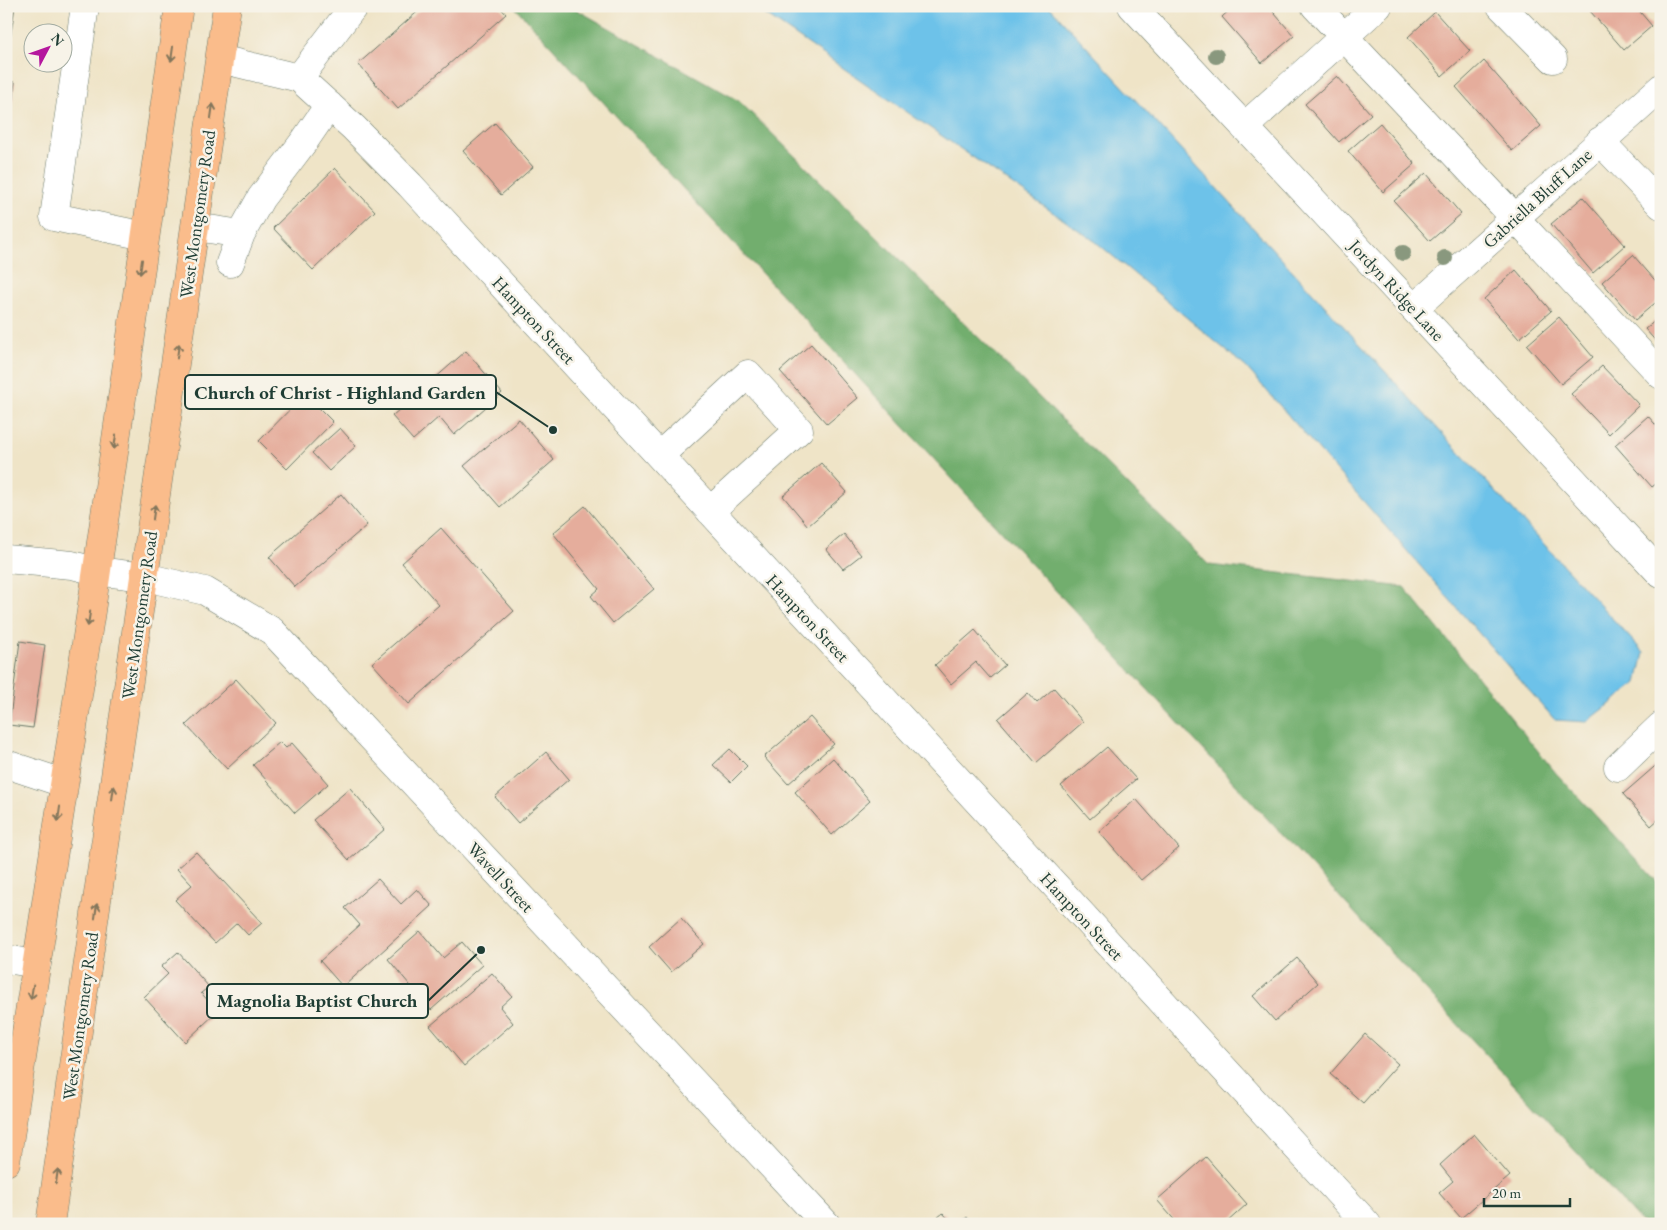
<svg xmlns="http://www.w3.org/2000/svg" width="1667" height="1230" font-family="'EB Garamond',serif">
  <rect width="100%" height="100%" fill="#f7f3e8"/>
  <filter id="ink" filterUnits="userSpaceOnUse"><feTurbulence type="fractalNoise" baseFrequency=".02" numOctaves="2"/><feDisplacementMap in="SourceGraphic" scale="10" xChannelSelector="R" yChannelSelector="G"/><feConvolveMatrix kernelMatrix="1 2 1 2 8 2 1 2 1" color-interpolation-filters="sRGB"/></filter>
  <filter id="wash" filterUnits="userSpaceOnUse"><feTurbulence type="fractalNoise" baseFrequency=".0096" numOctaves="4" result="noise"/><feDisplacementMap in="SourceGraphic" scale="20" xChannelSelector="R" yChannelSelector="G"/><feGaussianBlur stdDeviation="1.12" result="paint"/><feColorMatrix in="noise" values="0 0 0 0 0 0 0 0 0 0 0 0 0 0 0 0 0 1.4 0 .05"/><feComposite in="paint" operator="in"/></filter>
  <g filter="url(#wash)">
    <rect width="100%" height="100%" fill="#efe4c7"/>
    <!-- forest -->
    <path fill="#72ae6e" stroke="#487651" d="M514,6H570L739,101L1209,565L1404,587L1556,773L1661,886V1224H1643Z"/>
    <!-- water -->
    <path fill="#6dc2e9" stroke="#46808e" d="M753,6H1049L1644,653L1637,683L1587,722L1555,720L1246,367L1096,242Z"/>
    <g id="blocks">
      <!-- building -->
      <path fill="#e5ad9c" d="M6,6H15L7,60H6Z
        M424,6H499L506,14L398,109L358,64Z
        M1234,6H1268L1294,36L1262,63L1222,17Z
        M1596,6H1635L1652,26L1624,50L1590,11Z
        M1435,12L1470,51L1442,76L1408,37Z
        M1484,61L1541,126L1512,151L1456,87Z
        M1337,76L1371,114L1339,142L1305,104Z
        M6,81L15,82L10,120L6,119Z
        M495,123L533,167L501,195L463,151Z
        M1380,123L1415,164L1383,192L1348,151Z
        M335,168L375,211L313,270L273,228Z
        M1426,173L1461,214L1430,241L1394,201Z
        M1583,197L1625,245L1593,273L1551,224Z
        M1633,255L1661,287V298L1635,320L1602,282Z
        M1516,270L1551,311L1519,339L1484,299Z
        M1661,316V347L1645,329Z
        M1559,317L1593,357L1561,384L1527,345Z
        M811,344L858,398L827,424L780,371Z
        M466,351L502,393L454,435L439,417L413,440L392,416Z
        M1602,366L1639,405L1609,434L1571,394Z
        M305,394L333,422L287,469L259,441Z
        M1648,416L1661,431V480L1652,487L1615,445Z
        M519,419L554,460L500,507L464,466Z
        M340,428L356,446L329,471L312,453Z
        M821,463L847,492L808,526L783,496Z
        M341,494L367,525L295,587L269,557Z
        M585,506L654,589L613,623L591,596L599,589L553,533Z
        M441,528L514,611L409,704L372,663L439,605L402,563Z
        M844,534L861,555L843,569L826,549Z
        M975,630L1005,665L990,678L976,662L951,684L935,665Z
        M20,641L45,645L33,728L9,725Z
        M236,679L276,723L227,769L186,725Z
        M1054,688L1083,722L1036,763L998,719L1028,693L1037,703Z
        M810,717L834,744L788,784L764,757Z
        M280,742L286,748L292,743L328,784L295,813L253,765Z
        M1107,747L1136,779L1090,819L1061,786Z
        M730,749L747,766L731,782L713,765Z
        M546,752L569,779L518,823L495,797Z
        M833,758L870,801L832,835L795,792Z
        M1661,761V817L1651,826L1623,794Z
        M350,788L385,829L349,860L313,820Z
        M1136,799L1179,848L1141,880L1099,832Z
        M196,852L262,923L248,935L237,923L215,943L175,900L192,885L177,869Z
        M378,879L401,904L417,889L432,906L343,987L320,961L360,925L345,908Z
        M681,918L704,944L671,972L649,947Z
        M420,931L443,958L462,942L482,965L431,1010L388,959Z
        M178,952L209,987L201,993L218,1011L185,1042L144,997L168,974L161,967Z
        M1297,958L1318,983L1275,1021L1253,996Z
        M492,973L512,996L500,1007L513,1023L464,1066L430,1026Z
        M1365,1034L1398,1064L1363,1103L1330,1074Z
        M1474,1134L1510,1176L1461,1218L1439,1193L1453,1181L1440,1165Z
        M1206,1157L1247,1204L1225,1224H1178L1157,1200Z
        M943,1213L953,1224H930Z
        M967,1217L973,1224H959Z"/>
    </g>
  </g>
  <g filter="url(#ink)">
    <use href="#blocks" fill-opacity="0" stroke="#687767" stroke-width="1"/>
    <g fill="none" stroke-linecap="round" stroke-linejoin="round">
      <defs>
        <path id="minor" d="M85,6L54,217L145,236
          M1132,6L1661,574
          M1315,6L1515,218L1661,375
          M1501,6L1553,59
          M220,59L299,78L354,128L410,185L1367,1224
          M299,78L354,6
          M1244,127L1378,6
          M1600,141L1661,205
          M196,227L241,234
          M230,263L241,234L261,198L305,140L329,105
          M1414,308L1661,88
          M660,455L748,374L799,430L710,511
          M6,559L72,565L96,571L145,577L205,591L272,631L826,1224
          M6,764L63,783
          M1618,767L1661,726
          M6,959L37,964"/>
        <path id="major" d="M6,1162L91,611L179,6
          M50,1224L227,6"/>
      </defs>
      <!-- minor casing -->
      <use href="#minor" stroke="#687767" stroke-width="29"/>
      <!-- major casing -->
      <use href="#major" stroke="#687767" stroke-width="29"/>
      <!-- minor -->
      <use href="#minor" stroke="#fff" stroke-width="28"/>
      <!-- major -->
      <use href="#major" stroke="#fabc8b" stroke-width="28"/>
    </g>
    <!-- trees -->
    <g fill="#89987e">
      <circle cx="1216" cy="56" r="8"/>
      <circle cx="1403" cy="253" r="8"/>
      <circle cx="1445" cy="258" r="8"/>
    </g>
    <!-- one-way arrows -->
    <defs><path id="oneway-shaft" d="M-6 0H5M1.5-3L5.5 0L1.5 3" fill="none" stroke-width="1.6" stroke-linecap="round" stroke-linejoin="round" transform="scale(1.25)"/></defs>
    <g stroke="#82765b">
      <use href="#oneway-shaft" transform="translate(172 54) rotate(98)"/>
      <use href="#oneway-shaft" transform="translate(212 111) rotate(-82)"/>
      <use href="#oneway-shaft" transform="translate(141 267) rotate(98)"/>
      <use href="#oneway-shaft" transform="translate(178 351) rotate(-82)"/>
      <use href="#oneway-shaft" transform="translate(115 442) rotate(98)"/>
      <use href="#oneway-shaft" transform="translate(154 512) rotate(-82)"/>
      <use href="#oneway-shaft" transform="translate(89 619) rotate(99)"/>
      <use href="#oneway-shaft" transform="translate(113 793) rotate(-82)"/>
      <use href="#oneway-shaft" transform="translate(59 814) rotate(98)"/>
      <use href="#oneway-shaft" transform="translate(96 911) rotate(-82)"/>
      <use href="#oneway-shaft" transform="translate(32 992) rotate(99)"/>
      <use href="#oneway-shaft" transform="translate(57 1176) rotate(-82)"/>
    </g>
  </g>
  <g text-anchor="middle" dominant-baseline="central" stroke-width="5" stroke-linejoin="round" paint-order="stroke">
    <!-- street labels -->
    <g font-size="18" fill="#1f3d34" stroke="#f7f3e8">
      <text transform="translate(1537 198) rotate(-42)">Gabriella Bluff Lane</text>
      <text transform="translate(197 214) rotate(-82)">West Montgomery Road</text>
      <text transform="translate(1397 290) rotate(47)">Jordyn Ridge Lane</text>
      <text transform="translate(534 320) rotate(47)">Hampton Street</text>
      <text transform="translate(139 615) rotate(-82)">West Montgomery Road</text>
      <text transform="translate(808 618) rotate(47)">Hampton Street</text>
      <text transform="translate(501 877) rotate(47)">Wavell Street</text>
      <text transform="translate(1082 916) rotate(47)">Hampton Street</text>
      <text transform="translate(80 1016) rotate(-82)">West Montgomery Road</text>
    </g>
  </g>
  <!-- callouts -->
  <path fill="none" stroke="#1f3d34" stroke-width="2" d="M553 430L496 392M481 950L428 1001"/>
  <g fill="#1f3d34" stroke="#f7f3e8" stroke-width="2">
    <circle cx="553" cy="430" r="5"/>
    <circle cx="481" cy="950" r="5"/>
  </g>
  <g fill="#f7f3e8" stroke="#1f3d34" stroke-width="2">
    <rect x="185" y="375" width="311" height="34" rx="5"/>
    <rect x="207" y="984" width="221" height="34" rx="5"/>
  </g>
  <g font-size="19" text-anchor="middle" font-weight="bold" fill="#1f3d34">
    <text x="340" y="399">Church of Christ - Highland Garden</text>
    <text x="317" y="1007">Magnolia Baptist Church</text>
  </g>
  <!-- margin -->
  <rect width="1667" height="1230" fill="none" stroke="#f7f3e8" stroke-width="25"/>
  <!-- north arrow -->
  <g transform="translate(48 48) rotate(49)"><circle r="24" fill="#f7f3e8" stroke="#a1aaa0"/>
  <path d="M0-4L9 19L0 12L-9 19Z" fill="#b5179e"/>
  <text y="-8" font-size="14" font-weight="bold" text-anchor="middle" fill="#1f3d34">N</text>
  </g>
  <!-- scale -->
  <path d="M1484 1198v8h86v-8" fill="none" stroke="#1f3d34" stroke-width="2.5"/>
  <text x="1492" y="1198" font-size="15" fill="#1f3d34" stroke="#f7f3e8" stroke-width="4" paint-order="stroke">20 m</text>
</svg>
